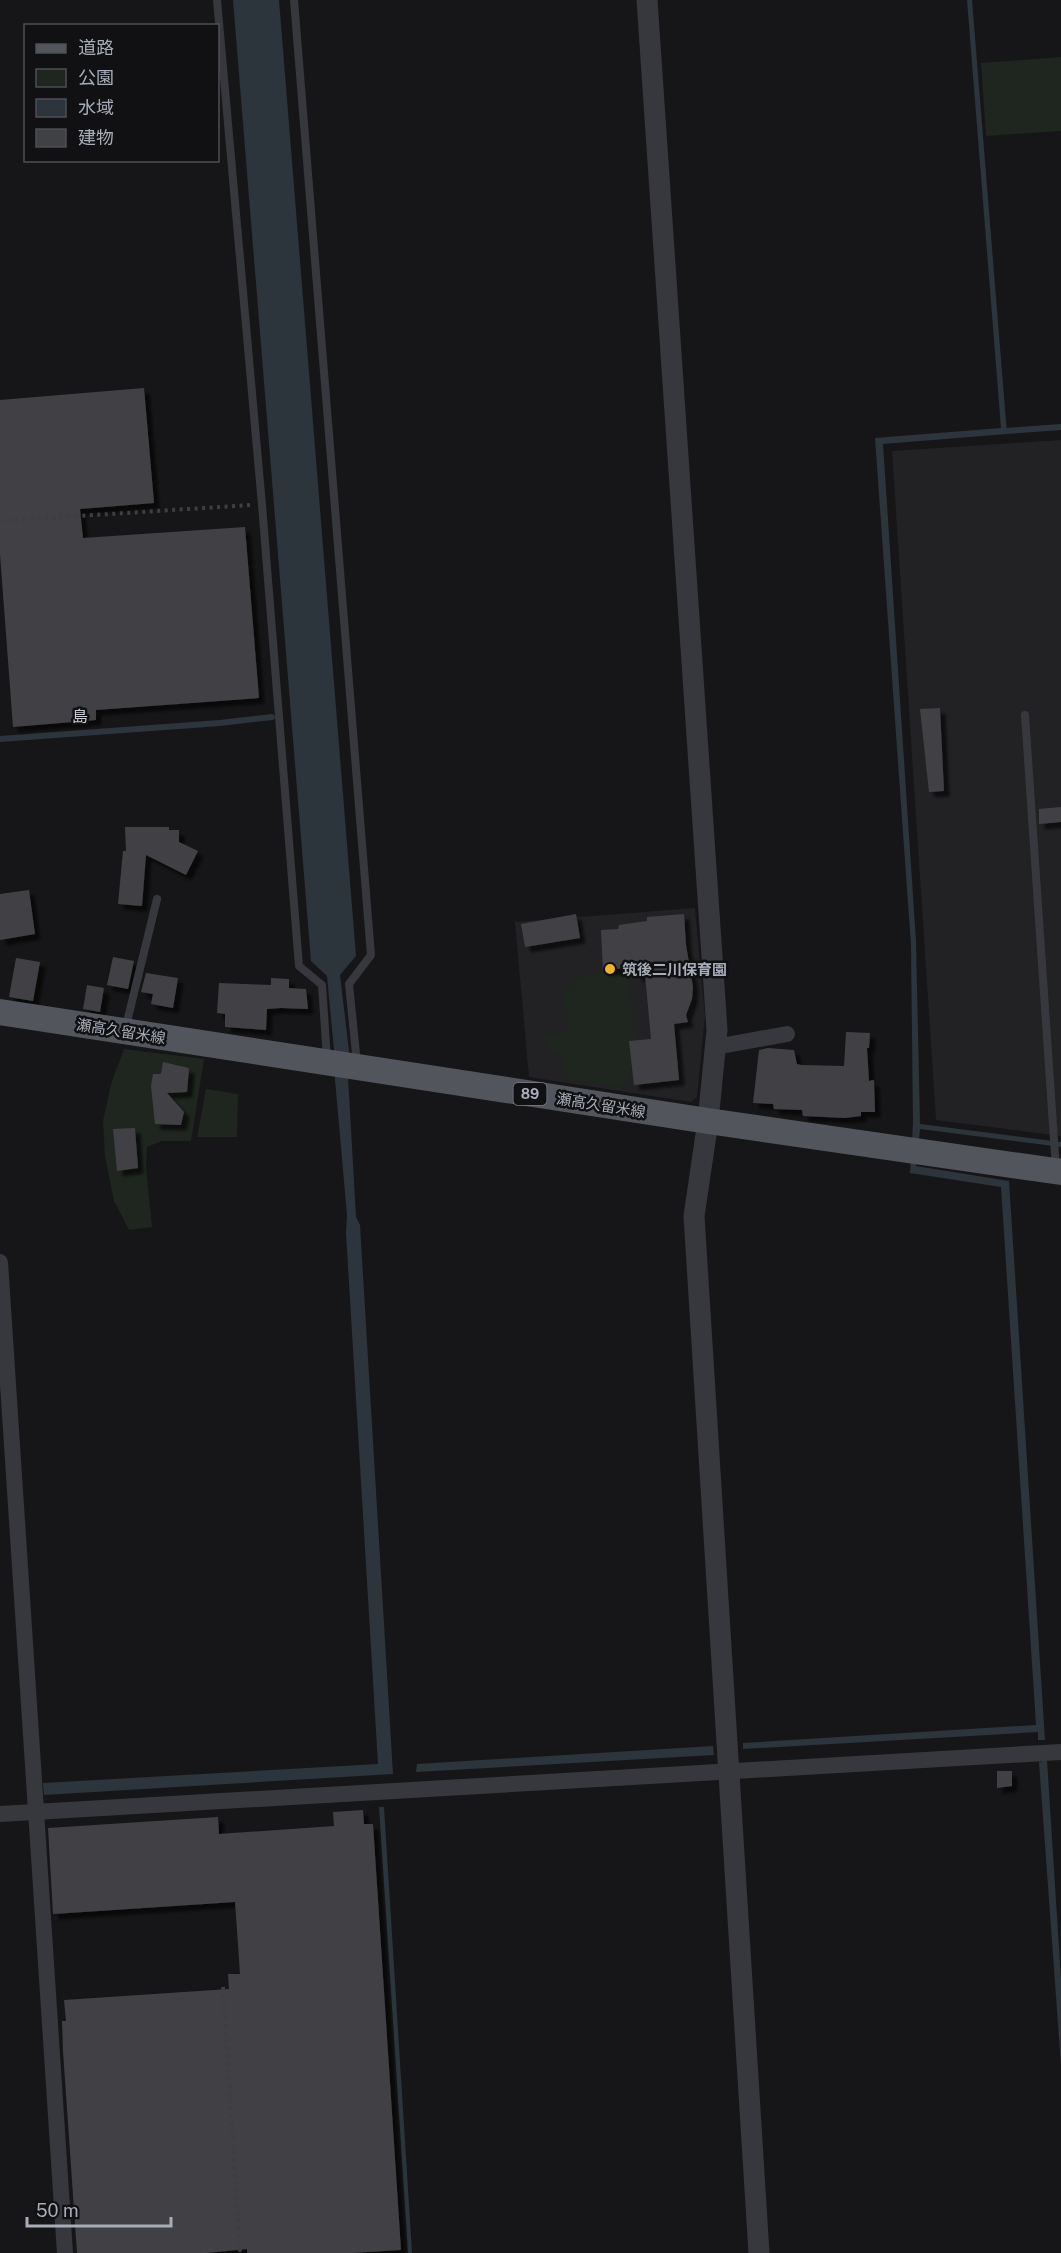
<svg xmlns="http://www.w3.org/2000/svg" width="1061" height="2253" font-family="'Public Sans','Noto Sans JP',sans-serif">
  <defs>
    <filter id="shadow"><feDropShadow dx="5.5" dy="5.5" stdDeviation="1.5" flood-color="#0009"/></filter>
  </defs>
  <rect width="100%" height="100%" fill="#161618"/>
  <!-- built -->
  <path fill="#222225" d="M1061,440V1136L936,1120L892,451Z
    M695,908L705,1016L697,1097L691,1102L529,1077L515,922Z"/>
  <!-- green -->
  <path fill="#1e261f" d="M1061,57V131L986,136L981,63Z
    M628,972L637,1056L622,1087L564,1078L562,1054L548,1052L545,1035L568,1032L563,991L585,974Z
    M124,1049L204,1059L191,1141H162L147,1147L146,1168L152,1227L129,1230L114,1201L105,1156L103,1121L111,1084Z
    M206,1089L238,1094L237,1137H197Z"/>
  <!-- water -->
  <path fill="#2c353c" d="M233,0H279L356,956L340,975L349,1051L348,1077L356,1217L360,1225L393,1774L44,1795L43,1783L378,1764L346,1233L347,1215L333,1057L334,1050L327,976L311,961Z
    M967,0H972L1007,434L883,444L916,941L920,1124L1061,1142V1147L920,1129L916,1166L1009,1181L1045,1740H1038V1732L743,1749V1743L1036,1725L1001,1187L910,1173L913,1124L911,945L875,438L1001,428Z
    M713,1746L714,1755L416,1772L417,1764Z
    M1047,1760L1061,1979V2065L1039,1762Z
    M379,1807H384L412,2253H408Z"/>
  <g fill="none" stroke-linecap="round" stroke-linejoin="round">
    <!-- stream -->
    <path stroke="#2c353c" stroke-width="6" d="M1006,431L1061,427
      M0,739L220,723L272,717"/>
  </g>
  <!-- building -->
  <path fill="#404145" filter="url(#shadow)" d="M144,388L154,503L80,509L83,538L245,527L259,698L96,710V720L13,727L0,554V400Z
    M940,708L944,791L929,792L920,709Z
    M1061,807V822L1039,824V809Z
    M125,827H169V830H179V842L198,851L186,875L146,855L142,906L118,904L123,851H126Z
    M29,890L35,934L0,940V894Z
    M576,914L580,938L525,947L521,924Z
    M684,914L686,945L693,987L692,999L686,1015L688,1022L674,1024L679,1080L634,1085L629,1041L651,1039L645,974L637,977L635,966L603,971L601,930L618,929L619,925L647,921V917Z
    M113,957L134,961L128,989L107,985Z
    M16,958L40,962L33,1001L9,997Z
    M146,973L178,978L173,1008L151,1004L153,994L141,992Z
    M271,978L289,979V988L306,989L308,1009L281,1008L267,1009L266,1030L225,1027V1014L217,1013L219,983L271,985Z
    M87,985L104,988L100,1012L83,1009Z
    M846,1032L870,1033L869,1048H867L869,1081L874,1080L875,1112H861V1116L845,1118L803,1116L802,1110L774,1109L773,1104L753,1103L759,1050L768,1048L794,1050L797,1064L801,1065L844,1066Z
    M163,1062L189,1068L187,1092L167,1093L184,1112L181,1125L155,1124L151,1086L153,1074H161Z
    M135,1128L138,1168L117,1171L113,1129Z
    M997,1771H1012V1786L997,1788Z
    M363,1810L364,1824H373L401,2250L351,2253H247V2249L207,2253H77L63,2051L62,2021H66L64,2000L229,1989L228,1974H240L238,1944L235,1902L53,1914L48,1828L218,1817L219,1834L334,1826L333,1812Z"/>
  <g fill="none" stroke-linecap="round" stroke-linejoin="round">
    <!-- path -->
    <path stroke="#3d3f44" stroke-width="4" stroke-dasharray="3 4.5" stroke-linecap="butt" d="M0,521L251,505
      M223,1987L240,2253"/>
    <!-- service -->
    <path stroke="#37383d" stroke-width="8" d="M217,0L262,505L299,966L322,985L327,1059
      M294,0L371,955L349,984L357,1064
      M1025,715L1056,1169
      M125,1030L157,899"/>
    <!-- minor -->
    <path stroke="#37383d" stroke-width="16" d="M715,1047L787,1034
      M0,1262L65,2253
      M0,1814L1061,1752"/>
    <!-- tertiary -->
    <path stroke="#37383d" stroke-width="21" d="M647,0L717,1030L708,1121L694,1216L759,2253"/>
    <!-- primary -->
    <path stroke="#53555c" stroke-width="26" d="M0,1012L708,1121L1061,1172"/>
  </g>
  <!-- markers -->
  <circle fill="#f2b134" stroke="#111113" stroke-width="2" cx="610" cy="969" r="6"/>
  <g text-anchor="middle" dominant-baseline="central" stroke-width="5" stroke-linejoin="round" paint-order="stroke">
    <!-- shield labels -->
    <rect fill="#111113" stroke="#7b7e86" stroke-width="1.5" x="513.5" y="1083" width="33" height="22" rx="4.5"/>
    <g font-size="14" font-weight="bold" fill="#a8adb8">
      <text x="530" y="1094">89</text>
    </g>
    <!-- poi labels -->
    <g font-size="15" font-weight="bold" fill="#a8adb8" stroke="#111113" text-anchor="start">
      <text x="622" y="969">筑後二川保育園</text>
    </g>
    <!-- street labels -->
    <g font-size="15" fill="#a8adb8" stroke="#111113">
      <text transform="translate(121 1031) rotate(9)">瀬高久留米線</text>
      <text transform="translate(601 1105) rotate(9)">瀬高久留米線</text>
    </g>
    <!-- neighbourhood labels -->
    <g font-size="16" fill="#c9ccd4" stroke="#111113">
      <text x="80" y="716">島</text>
    </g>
  </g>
  <!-- legend -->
  <rect x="24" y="24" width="195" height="138" fill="#111113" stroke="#4d4f55" stroke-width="1.5"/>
  <rect x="36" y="44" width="30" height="9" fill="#53555c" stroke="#4d4f55" stroke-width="1.5"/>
  <text x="78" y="54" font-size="18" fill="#a8adb8">道路</text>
  <rect x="36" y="69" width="30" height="18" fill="#1e261f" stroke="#4d4f55" stroke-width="1.5"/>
  <text x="78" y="84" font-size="18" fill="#a8adb8">公園</text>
  <rect x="36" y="99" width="30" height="18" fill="#2c353c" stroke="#4d4f55" stroke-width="1.5"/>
  <text x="78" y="114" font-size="18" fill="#a8adb8">水域</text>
  <rect x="36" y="129" width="30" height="18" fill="#404145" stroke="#4d4f55" stroke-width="1.5"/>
  <text x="78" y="144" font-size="18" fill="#a8adb8">建物</text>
  <!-- scale -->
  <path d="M27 2217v9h144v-9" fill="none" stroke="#a8adb8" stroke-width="3"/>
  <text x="36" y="2217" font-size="18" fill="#a8adb8" stroke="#111113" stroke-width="4.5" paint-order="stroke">50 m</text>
</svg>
